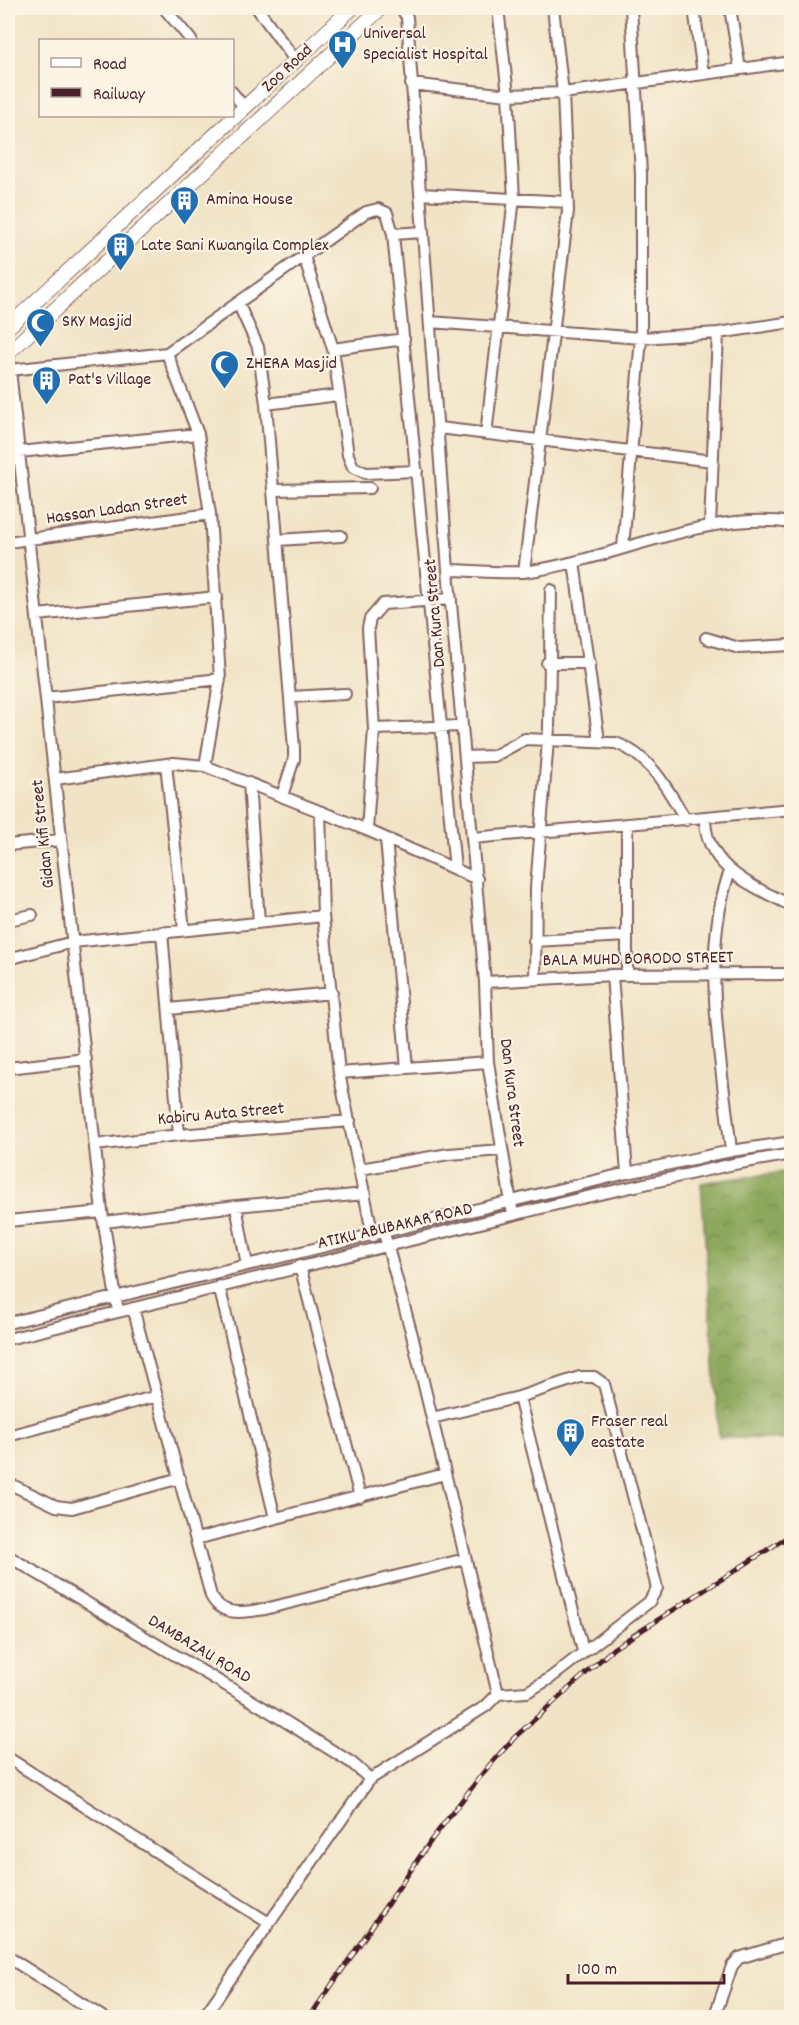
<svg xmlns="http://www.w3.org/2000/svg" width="799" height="2025" font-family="Dekko,sans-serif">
  <defs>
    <pattern id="forest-crowns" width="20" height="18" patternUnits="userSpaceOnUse" patternTransform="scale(1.5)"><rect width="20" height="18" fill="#8ca85b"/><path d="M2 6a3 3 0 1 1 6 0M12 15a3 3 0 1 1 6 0" fill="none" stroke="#74884b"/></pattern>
  </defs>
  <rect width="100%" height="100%" fill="#fcf5e5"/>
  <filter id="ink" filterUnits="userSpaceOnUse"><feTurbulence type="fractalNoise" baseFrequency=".0167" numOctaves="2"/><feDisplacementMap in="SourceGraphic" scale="12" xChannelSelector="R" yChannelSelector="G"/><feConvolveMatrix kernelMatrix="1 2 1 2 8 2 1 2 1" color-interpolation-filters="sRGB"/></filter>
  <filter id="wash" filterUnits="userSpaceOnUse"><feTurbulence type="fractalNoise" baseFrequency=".008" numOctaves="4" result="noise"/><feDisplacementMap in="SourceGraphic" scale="24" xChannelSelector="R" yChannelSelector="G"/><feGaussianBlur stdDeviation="1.35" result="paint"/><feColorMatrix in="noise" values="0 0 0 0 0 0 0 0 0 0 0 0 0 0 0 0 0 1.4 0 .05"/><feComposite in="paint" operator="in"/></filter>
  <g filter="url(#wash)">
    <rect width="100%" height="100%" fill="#f1e3c5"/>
    <!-- forest -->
    <path fill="url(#forest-crowns)" stroke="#6b6443" stroke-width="1.5" d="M791,1171V1440L719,1437L701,1183Z"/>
  </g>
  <g filter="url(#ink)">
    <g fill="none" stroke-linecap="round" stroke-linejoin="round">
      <defs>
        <path id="minor" d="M164,8L191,40
          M257,8L295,60
          M401,8L407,17L448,570L485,982L488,1062L513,1215
          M694,8L703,74
          M730,8L740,69
          M411,84L508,95L563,93L792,62
          M232,92L244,107
          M420,194L568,202
          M393,234L455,869
          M304,256L333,349L348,455L353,467L366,473L417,471
          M238,303L258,347L266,404L294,748V759L282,796
          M430,322L641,338L718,333L792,322
          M333,349L404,339
          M8,352L102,1212L118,1311
          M167,353L198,434L210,514L220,679L205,766
          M10,370L167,353L366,212L378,209L387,213L393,234L422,232
          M266,404L339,395
          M439,428L713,461
          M486,434L514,198L508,95L498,8
          M19,452L198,434
          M274,490L370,488
          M710,526L718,333
          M278,540L341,536
          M8,542L210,514
          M623,548L641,338V173L631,8
          M574,562L599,741
          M448,570C475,570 505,575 531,571C617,558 705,510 792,523
          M524,572L568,211L563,93L553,8
          M37,615L217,597
          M706,638L739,648L792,645
          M547,663H590
          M290,697L345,694
          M46,698L220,679
          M374,729L462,726
          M465,757L494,756L525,739L616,743C651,756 668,790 686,820
          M166,764L184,930
          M55,779L174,763L205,766L367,830L477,879
          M249,783L259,922
          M320,812L323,916L339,1073L373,1236
          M705,818C705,868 753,886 792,906
          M627,824V975
          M367,830L374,729L368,628L370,619L383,604L451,599
          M473,838L792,809
          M386,839L407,1068
          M8,845L61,840
          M730,871C699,956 722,1063 731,1151
          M8,920L32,915
          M162,932L179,1135
          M534,941L627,936
          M8,959L73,942L323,916
          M612,975L627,1173
          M535,978L536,888L549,728L551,590
          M485,982L612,975L792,974
          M169,1009L332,993
          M8,1068L86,1059
          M339,1073L488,1062
          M95,1145L179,1135L350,1121
          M360,1169L449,1154L502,1150
          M236,1206L247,1265
          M8,1221L102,1212
          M104,1222L236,1206L365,1194
          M300,1266L360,1497
          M219,1286L275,1518
          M133,1308L211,1596C223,1618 245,1612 265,1609L465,1559
          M8,1323L627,1173L731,1151L792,1142
          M8,1339L582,1198L734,1164L792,1154
          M519,1397L583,1651
          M432,1418L519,1397L580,1377H594L604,1384L657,1588L649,1602L549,1679L527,1692L498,1694
          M8,1436L157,1396
          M8,1483L56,1506L72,1508L180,1478
          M196,1539L445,1474
          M8,1556L259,1705L352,1763L370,1779
          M8,1758L269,1923
          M8,1957L104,2018
          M203,2018L370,1779L486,1706L498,1694L412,1335L384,1233
          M714,2018L732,1966L739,1958L792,1942"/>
        <path id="major" d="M8,327L352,8
          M8,353L381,8"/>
      </defs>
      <!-- minor casing -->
      <use href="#minor" stroke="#846461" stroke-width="14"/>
      <!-- major casing -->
      <use href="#major" stroke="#846461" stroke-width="16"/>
      <!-- minor -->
      <use href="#minor" stroke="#fff" stroke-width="10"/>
      <!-- major -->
      <use href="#major" stroke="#fff" stroke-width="14"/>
      <defs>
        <path id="rail" d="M309,2018L432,1839L487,1768L515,1737L614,1648L792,1534"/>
      </defs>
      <!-- rail casing -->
      <use href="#rail" stroke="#4a1f2b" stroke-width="5"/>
      <!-- rail -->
      <use href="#rail" stroke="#fcf5e5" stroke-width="3" stroke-dasharray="9" stroke-linecap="butt"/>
    </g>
  </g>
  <!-- icons -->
  <defs>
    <symbol id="hospital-pin" viewBox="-11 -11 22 30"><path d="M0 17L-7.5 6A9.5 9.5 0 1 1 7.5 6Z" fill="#1f6fb2" stroke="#fcf5e5"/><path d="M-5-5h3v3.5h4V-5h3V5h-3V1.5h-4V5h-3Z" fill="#fff"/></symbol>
    <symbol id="building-pin" viewBox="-11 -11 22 30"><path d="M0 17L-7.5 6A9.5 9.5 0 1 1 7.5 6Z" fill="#1f6fb2" stroke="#fcf5e5"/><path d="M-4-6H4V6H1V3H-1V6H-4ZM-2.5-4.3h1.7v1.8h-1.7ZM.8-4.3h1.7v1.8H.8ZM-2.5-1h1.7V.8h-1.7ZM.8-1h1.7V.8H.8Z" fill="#fff"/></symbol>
    <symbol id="mosque-pin" viewBox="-11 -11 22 30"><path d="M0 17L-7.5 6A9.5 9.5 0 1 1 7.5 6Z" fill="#1f6fb2" stroke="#fcf5e5"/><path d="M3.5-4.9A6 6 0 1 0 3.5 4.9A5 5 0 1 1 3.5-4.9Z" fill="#fff"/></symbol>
  </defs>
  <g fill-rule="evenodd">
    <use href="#hospital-pin" x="326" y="28" width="33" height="45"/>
    <use href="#building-pin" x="168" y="184" width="33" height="45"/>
    <use href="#building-pin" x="104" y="230" width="33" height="45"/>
    <use href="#mosque-pin" x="24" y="306" width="33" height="45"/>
    <use href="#mosque-pin" x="208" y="348" width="33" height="45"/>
    <use href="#building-pin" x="30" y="364" width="33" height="45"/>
    <use href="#building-pin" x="554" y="1416" width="33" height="45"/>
  </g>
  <g text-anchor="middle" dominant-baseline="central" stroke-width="4.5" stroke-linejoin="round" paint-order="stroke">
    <!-- poi labels -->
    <g font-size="18" fill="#4a1f2b" stroke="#fcf5e5" text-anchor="start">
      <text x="363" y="34">Universal<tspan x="363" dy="21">Specialist Hospital</tspan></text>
      <text x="206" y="200">Amina House</text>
      <text x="141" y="246">Late Sani Kwangila Complex</text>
      <text x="62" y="322">SKY Masjid</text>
      <text x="246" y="364">ZHERA Masjid</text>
      <text x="68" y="380">Pat's Village</text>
      <text x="591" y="1422">Fraser real<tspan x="591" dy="21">eastate</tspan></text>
    </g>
    <!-- street labels -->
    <g font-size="18" fill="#4a1f2b" stroke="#fcf5e5">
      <text transform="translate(288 69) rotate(-43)">Zoo Road</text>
      <text transform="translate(117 510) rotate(-8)">Hassan Ladan Street</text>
      <text transform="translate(436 613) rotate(-95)">Dan Kura Street</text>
      <text transform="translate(44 834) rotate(-96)">Gidan Kifi Street</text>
      <text transform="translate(638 960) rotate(-1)">BALA MUHD BORODO STREET</text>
      <text transform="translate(511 1093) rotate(83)">Dan Kura Street</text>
      <text transform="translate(221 1115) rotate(-5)">Kabiru Auta Street</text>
      <text transform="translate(395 1227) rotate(-13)">ATIKU ABUBAKAR ROAD</text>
      <text transform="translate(199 1650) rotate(31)">DAMBAZAU ROAD</text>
    </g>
  </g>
  <!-- margin -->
  <rect width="799" height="2025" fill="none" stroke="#fcf5e5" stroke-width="30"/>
  <!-- legend -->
  <rect x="39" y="39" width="195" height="78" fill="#fcf5e5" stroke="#b59f9b" stroke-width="1.5"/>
  <rect x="51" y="58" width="30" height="9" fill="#ffffff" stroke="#b59f9b" stroke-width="1.5"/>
  <text x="93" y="69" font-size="18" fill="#4a1f2b">Road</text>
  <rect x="51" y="88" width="30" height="9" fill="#4a1f2b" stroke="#b59f9b" stroke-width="1.5"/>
  <text x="93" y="99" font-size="18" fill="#4a1f2b">Railway</text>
  <!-- scale -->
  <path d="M568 1974v9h156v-9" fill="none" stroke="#4a1f2b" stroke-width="3"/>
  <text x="577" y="1974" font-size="18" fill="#4a1f2b" stroke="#fcf5e5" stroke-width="4.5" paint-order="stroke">100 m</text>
</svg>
